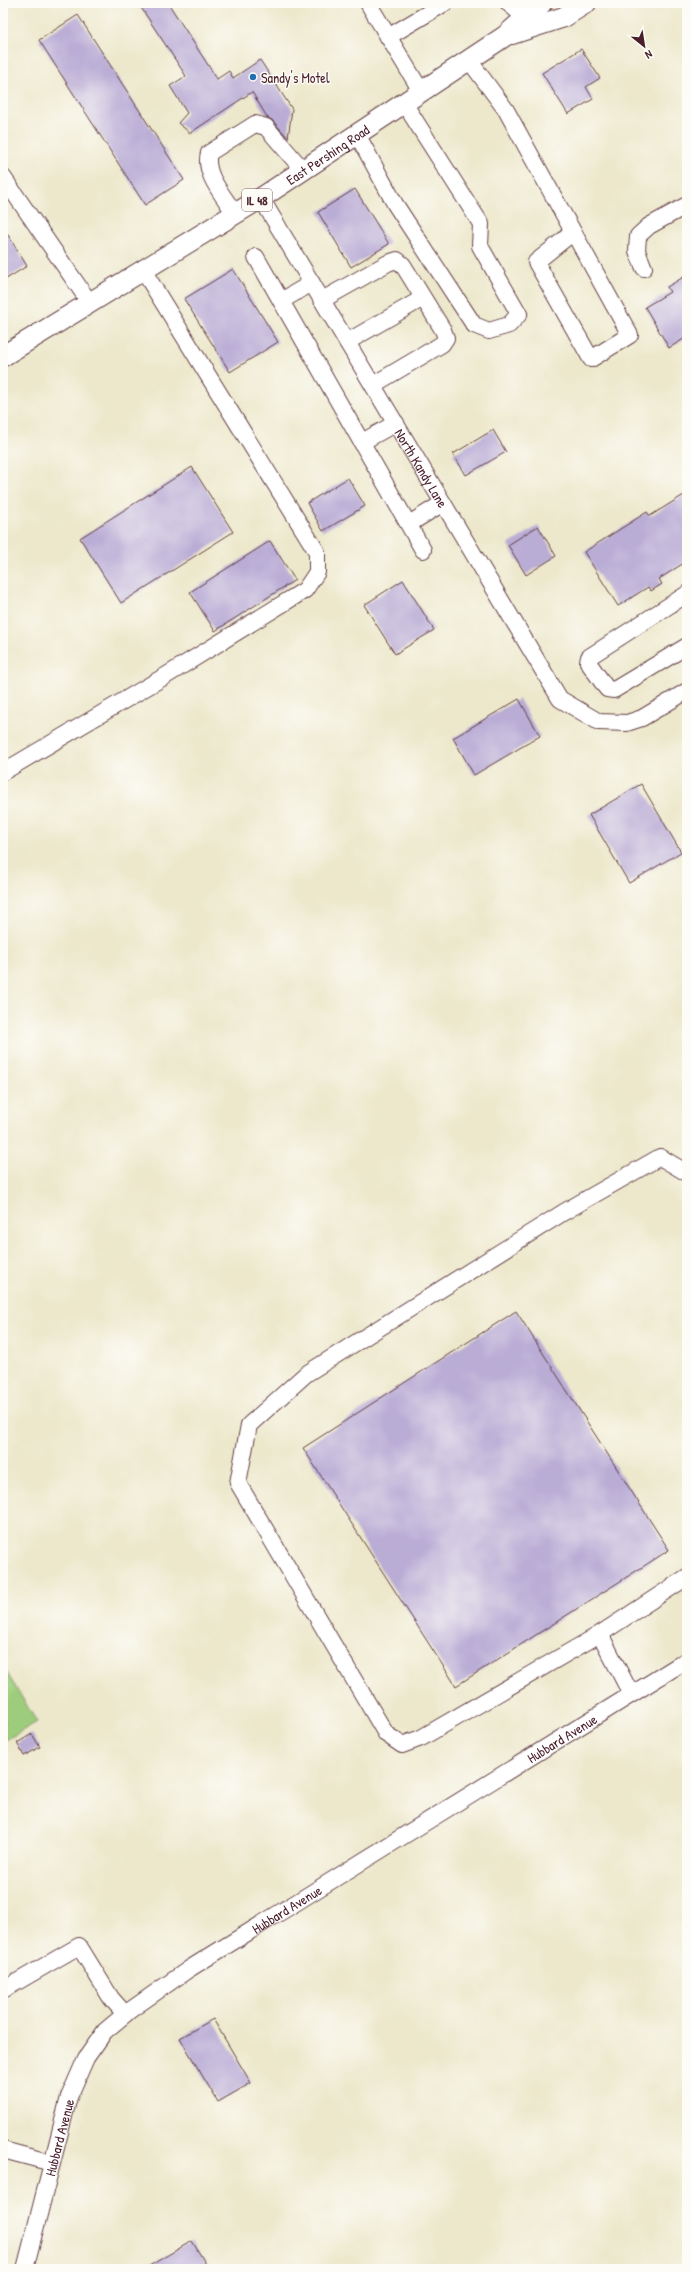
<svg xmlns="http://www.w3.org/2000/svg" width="690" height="2272" font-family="'Patrick Hand',sans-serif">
  <rect width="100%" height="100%" fill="#fdfcf7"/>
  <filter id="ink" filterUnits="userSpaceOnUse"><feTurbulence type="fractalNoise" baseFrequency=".025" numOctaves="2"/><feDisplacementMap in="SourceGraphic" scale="8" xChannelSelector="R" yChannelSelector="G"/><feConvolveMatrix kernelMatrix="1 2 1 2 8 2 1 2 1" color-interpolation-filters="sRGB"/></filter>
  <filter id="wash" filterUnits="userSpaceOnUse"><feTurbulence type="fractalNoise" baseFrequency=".012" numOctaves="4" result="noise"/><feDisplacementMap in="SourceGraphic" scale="16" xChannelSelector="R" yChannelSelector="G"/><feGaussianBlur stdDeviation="0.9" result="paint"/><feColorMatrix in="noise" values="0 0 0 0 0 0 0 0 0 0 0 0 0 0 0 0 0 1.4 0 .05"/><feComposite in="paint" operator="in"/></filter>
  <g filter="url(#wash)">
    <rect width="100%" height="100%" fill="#ede8cc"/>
    <!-- green -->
    <path fill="#9dcd7c" stroke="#747654" d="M5,1670L37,1722L4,1741L3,1671Z"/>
    <g id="blocks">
      <!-- building -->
      <path fill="#b9acd5" d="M138,3H168L217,79L229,71L233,78L260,60L292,109L288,138L273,121L267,117L252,92L190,133L178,123L187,113L170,86L186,76Z
        M78,15L184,180L145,205L39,40Z
        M581,49L600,78L586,87L593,99L568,114L542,73Z
        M355,189L389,244L351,267L318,212Z
        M3,227L27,266L3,281Z
        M233,269L278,342L230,372L184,299Z
        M687,275V337L669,348L645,307L670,292L667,287Z
        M493,430L506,452L466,475L453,454Z
        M192,467L233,532L121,603L80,538Z
        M348,478L365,506L323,531L307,503Z
        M687,493V561L659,579L662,584L651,591L648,587L618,606L584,552L647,512L650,516Z
        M538,526L556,556L526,575L508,545Z
        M270,541L295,580L215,631L190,592Z
        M403,580L434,630L395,654L364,605Z
        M519,699L540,736L474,775L453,738Z
        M641,784L681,852L629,883L589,815Z
        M516,1311L669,1550L456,1686L303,1448Z
        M32,1734L40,1747L24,1756L17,1743Z
        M213,2019L251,2083L218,2102L180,2038Z
        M192,2241L209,2269H144Z"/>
    </g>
  </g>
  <g filter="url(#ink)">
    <use href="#blocks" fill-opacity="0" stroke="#623d43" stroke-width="1"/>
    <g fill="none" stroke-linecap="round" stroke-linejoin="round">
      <defs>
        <g id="minor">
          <path d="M368,3L421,91"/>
          <path d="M508,3L526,18"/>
          <path d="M388,37L445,3"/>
          <path d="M469,60L506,110L630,335L591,359L536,262L566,238L571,231"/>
          <path d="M357,134L395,204L474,325L489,331L509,325L519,314L480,246L481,224L404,103"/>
          <path d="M3,177L90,303"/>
          <path id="s1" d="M261,198L560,699L599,722L627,723L642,718L687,691"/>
          <path d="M235,214C224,196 203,174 209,153L255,124L266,127L303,170"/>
          <path d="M256,257L423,550"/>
          <path d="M644,268L637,251L638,236L649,226L687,205"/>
          <path d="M322,300L388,263L397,260L403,265L443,330L446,338L442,344L373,385"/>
          <path d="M281,301L312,283"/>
          <path d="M347,342L423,298"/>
          <path d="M362,442L396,423"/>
          <path d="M409,524L443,503"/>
          <path d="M687,594L589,657L588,662L607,689L614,690L687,646"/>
          <path d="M3,772L167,675L305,590L317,572V552L143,270"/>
          <path d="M687,1173L660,1157L564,1212L306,1374L249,1425L238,1483L386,1734L402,1745L421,1738L600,1634L687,1577"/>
          <path d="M600,1634L631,1694"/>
          <path d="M3,1990L79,1946L111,1998L125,2014"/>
          <path d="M3,2150L52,2163"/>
          <path id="s2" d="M25,2269L69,2097L86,2058L105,2031L129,2011L189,1969L687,1660"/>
        </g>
        <g id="major">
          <path d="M512,34L564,17L586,3"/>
          <path id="s3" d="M3,356L261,198L505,36L542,3"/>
        </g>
      </defs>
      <!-- minor casing -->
      <use href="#minor" stroke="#623d43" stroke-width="18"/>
      <!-- major casing -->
      <use href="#major" stroke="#623d43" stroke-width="22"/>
      <!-- minor -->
      <use href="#minor" stroke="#fff" stroke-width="16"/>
      <!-- major -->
      <use href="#major" stroke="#fff" stroke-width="20"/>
    </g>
  </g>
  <!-- markers -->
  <circle fill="#1f6fb2" stroke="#fdfcf7" stroke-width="1.5" cx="253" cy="77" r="4"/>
  <g text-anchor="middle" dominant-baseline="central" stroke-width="3" stroke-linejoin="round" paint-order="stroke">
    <!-- shield labels -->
    <rect fill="#fdfcf7" stroke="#806168" stroke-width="1" x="242" y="189" width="30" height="22" rx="3"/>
    <g font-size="13" font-weight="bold" fill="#4a1f2b">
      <text x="257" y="200">IL 48</text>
    </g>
    <!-- poi labels -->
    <g font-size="14" fill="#4a1f2b" stroke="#fdfcf7" text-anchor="start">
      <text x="261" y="77">Sandy's Motel</text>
    </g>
    <!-- street labels -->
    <g font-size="14" fill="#4a1f2b" stroke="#fdfcf7">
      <text stroke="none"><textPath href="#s3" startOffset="382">East Pershing Road</textPath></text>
      <text stroke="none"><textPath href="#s1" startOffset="314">North Kandy Lane</textPath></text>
      <text stroke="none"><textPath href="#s2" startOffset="796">Hubbard Avenue</textPath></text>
      <text stroke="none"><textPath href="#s2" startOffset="472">Hubbard Avenue</textPath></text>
      <text stroke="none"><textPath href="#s2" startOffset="136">Hubbard Avenue</textPath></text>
    </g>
  </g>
  <!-- margin -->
  <rect width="690" height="2272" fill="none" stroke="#fdfcf7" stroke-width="16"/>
  <!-- north arrow -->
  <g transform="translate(644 46) rotate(150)" stroke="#fdfcf7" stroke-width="3" paint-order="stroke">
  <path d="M0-3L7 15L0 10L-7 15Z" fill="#4a1f2b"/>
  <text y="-6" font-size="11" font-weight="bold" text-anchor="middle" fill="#4a1f2b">N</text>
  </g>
</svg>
